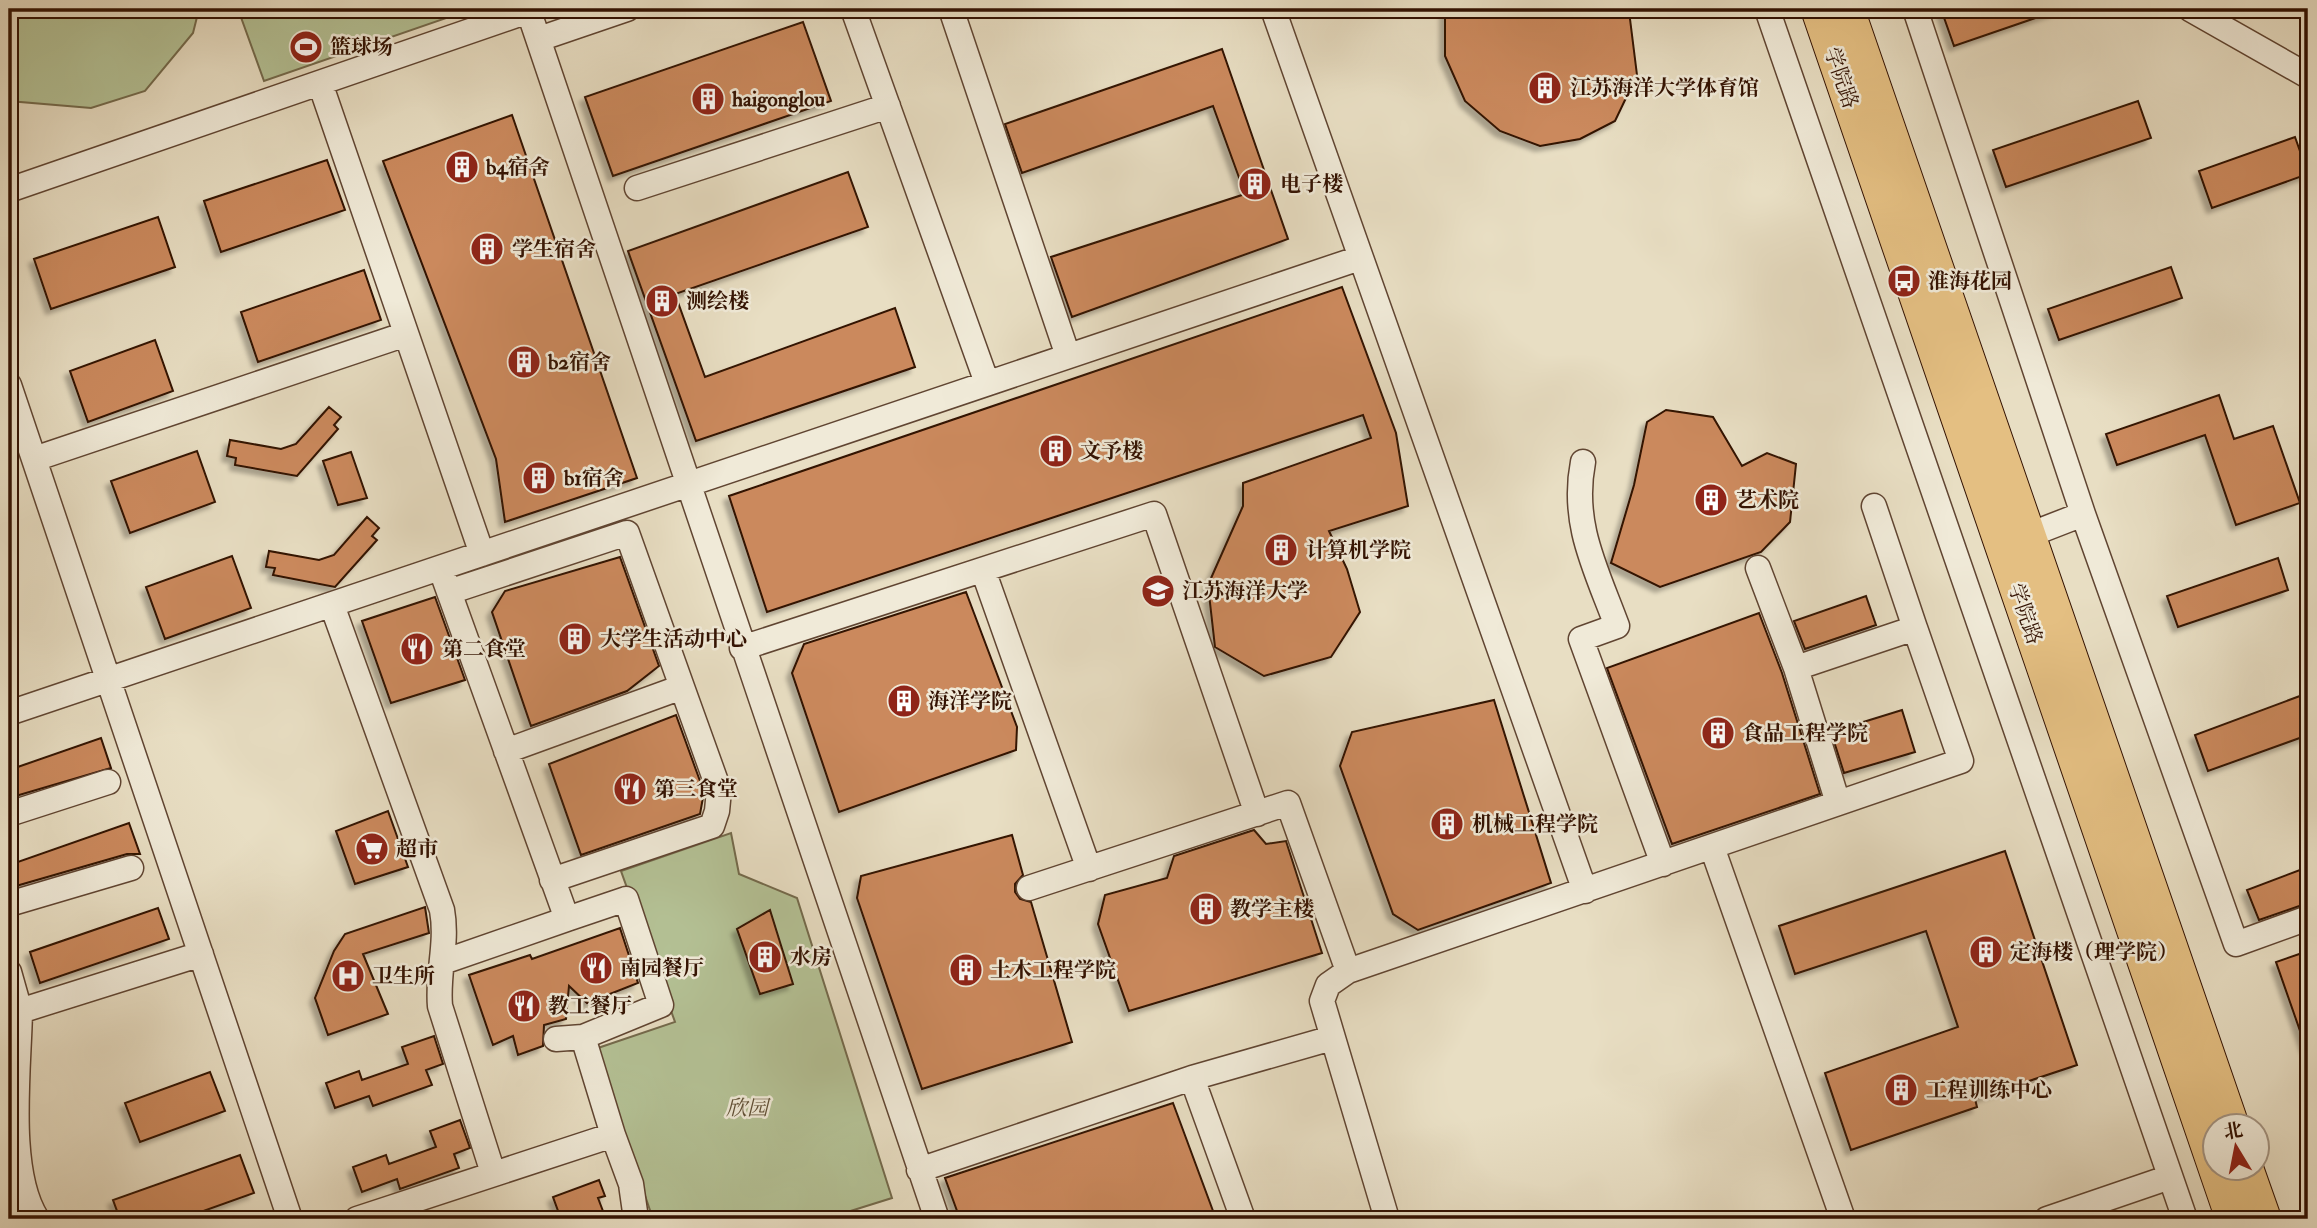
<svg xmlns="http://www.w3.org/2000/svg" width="2317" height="1228" font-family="'IM FELL Double Pica','Noto Serif SC',serif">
  <defs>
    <filter id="shadow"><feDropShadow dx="-5" dy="5" stdDeviation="2" flood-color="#0004"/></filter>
  </defs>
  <rect width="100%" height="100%" fill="#e8dec3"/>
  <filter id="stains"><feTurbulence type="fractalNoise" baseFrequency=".00286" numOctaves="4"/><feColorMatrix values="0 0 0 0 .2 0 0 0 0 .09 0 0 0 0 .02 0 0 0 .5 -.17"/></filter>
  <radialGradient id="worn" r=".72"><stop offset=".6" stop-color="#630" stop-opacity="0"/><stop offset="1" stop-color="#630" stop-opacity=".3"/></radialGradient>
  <!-- park -->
  <path fill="#b4c195" stroke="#746a4c" stroke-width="2" d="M9,9H199L193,33L145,91L91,108L9,101Z
    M238,9H456L458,14L264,81Z
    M731,833L739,874L797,898L892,1198L825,1219H653L595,1049L675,1022L621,871Z"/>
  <!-- building -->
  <path fill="#cb895d" stroke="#331202" stroke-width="2" filter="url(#shadow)" d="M1445,9H1625L1630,19L1637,75L1615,121L1580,139L1540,146L1500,131L1465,101L1445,56Z
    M1941,9H2055L2056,11L1954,46Z
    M803,22L831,101L613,176L585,97Z
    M1222,49L1288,239L1072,317L1051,257L1245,194L1213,106L1022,173L1005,124Z
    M2138,101L2151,138L2006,187L1993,150Z
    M512,115L637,478L505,522L496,459L383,161Z
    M2295,137L2308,174L2212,208L2199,171Z
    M327,160L345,210L221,252L204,201Z
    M848,172L868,227L675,294L705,377L895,308L915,367L696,441L628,251Z
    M158,217L175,267L51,309L34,259Z
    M2171,267L2182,298L2059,340L2048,309Z
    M364,270L381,320L258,362L241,312Z
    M1342,287L1396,433L1408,506L1329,531L1347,569L1360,612L1331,657L1264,676L1215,647L1208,585L1243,506V483L1371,438L1363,415L767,612L729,496Z
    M155,340L173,391L88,422L70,371Z
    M2219,395L2234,439L2273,426L2300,503L2236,525L2205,435L2117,465L2106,434Z
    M329,407L341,417L334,425L338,429L297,476L235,465L236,458L227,456L230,440L281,449L296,444Z
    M1666,410L1713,417L1742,466L1767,453L1796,464L1790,522L1761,552L1660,587L1611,563L1634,485L1647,422Z
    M197,451L215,502L130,533L111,481Z
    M351,452L367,498L338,505L323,461Z
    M367,517L379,528L372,536L377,540L335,587L273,575L275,568L266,567L269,551L319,560L334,555Z
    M232,556L251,608L165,639L146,587Z
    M620,557L659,666L627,691L531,726L492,612L505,591Z
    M2278,558L2288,590L2178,627L2167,596Z
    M966,592L1017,727L1016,750L839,812L792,673L804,644Z
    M1866,596L1876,625L1805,649L1794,621Z
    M435,597L465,680L391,703L362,621Z
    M1759,613L1782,673L1820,794L1672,844L1607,668Z
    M2308,693V735L2208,771L2195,735Z
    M1494,700L1551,883L1418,930L1393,914L1340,766L1352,732Z
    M1902,710L1915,752L1844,773L1831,732Z
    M676,715L704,792L700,814L581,855L549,764Z
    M101,738L111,768L9,798V770Z
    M388,811L408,867L355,884L336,831Z
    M129,823L140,854H127L16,886L9,865Z
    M1254,830L1266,844L1286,841L1322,953L1129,1011L1098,924L1105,895L1167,878L1174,856Z
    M1012,835L1023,875L1015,884V892L1020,899L1031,902L1072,1042L922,1089L857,898L861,876Z
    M2005,851L2077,1065L1975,1099L1977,1107L1851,1150L1825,1073L1958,1027L1926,931L1795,974L1779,926Z
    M2308,867V903L2259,920L2247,890Z
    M425,907L429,933L363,954L388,1014L328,1035L315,998L334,951L345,934Z
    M158,908L169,939L40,983L30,952Z
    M770,910L793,984L760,994L737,929Z
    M620,928L638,983L587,1003L569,986L566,1019L544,1025L543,1046L518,1055L513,1036L493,1045L469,975L530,955L532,959Z
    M2308,951V1048H2306L2276,962Z
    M434,1036L443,1064L426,1070L432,1085L373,1106L369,1096L335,1108L326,1083L359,1071L362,1080L408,1064L402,1047Z
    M210,1072L225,1111L140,1142L125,1103Z
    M1173,1103L1216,1219H960L945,1178Z
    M460,1120L470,1148L454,1154L459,1168L400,1189L397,1179L362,1192L353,1167L386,1155L389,1164L436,1147L430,1131Z
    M240,1155L254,1193L181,1219H120L113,1200Z
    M599,1180L605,1196L598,1198L606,1219H561L553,1197Z"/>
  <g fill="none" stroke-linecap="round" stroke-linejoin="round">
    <defs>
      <path id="minor" d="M528,9L937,1219
        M853,9L987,383
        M951,9L1068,356
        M1273,9L1585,891
        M1767,9L2185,1219
        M1915,9L2083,514L2236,944L2308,918
        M2190,9L2308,76
        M539,39L627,9
        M320,83L482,554
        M637,188L888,106
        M9,190L534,9
        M9,385L290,1219
        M34,459L406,334
        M1583,462C1571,524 1596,569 1617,626L1581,639L1663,864
        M2029,535L2083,514
        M1758,568L1796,668L1838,803
        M983,570L1089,869
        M449,592L627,533L682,687L506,751
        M332,605L442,910C448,943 437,973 440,1006L493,1173
        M742,648L1154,514L1257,814
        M1796,668L1915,628L1874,506
        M9,713L1360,258
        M9,814L108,782
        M1712,847L1843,1219
        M552,880L712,826L717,811L719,790L682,687
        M1029,888L1288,803L1348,971
        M9,904L131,868
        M443,962L567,919L444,578
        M9,972L20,1011
        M556,1039L583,1037L661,1005L626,899L567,919
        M1192,1078L1332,1038
        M613,1135L631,1184L636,1219
        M919,1170L1192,1078L1243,1219
        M37,1219C6,1171 19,1069 20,1011L201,954
        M357,1219L613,1135L583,1037
        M1387,1219L1322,1001L1328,985L1348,971L1961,761L1915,628
        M2047,1219L2170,1177"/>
      <path id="major" d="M1817,9L2232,1219
        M1848,9L2233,1126
        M2247,1168L2265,1219"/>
    </defs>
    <!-- minor casing -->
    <use href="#minor" stroke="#604532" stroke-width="27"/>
    <!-- major casing -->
    <use href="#major" stroke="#331202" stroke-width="34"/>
    <!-- minor -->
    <use href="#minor" stroke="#f0ead8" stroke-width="24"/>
    <!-- major -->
    <use href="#major" stroke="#e4bf82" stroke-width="32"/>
  </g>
  <!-- icons -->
  <defs>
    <symbol id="stadium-disc" viewBox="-11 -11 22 22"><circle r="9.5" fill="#8f2418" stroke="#f0ead8"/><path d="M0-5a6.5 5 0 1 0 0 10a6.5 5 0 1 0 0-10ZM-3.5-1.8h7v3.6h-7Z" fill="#fff"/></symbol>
    <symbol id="building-disc" viewBox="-11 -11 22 22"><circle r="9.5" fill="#8f2418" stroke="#f0ead8"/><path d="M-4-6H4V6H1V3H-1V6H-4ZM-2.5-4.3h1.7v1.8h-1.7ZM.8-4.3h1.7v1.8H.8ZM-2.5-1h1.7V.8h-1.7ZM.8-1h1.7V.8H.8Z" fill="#fff"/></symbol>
    <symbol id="bus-disc" viewBox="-11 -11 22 22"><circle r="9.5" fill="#8f2418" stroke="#f0ead8"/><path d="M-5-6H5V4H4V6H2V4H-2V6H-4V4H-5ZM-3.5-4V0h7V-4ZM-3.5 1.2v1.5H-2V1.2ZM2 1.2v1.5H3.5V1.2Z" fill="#fff"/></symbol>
    <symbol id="university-disc" viewBox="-11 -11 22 22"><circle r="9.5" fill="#8f2418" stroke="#f0ead8"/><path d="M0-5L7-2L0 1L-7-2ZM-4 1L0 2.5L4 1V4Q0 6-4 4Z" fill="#fff"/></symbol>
    <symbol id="restaurant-disc" viewBox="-11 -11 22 22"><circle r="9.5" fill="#8f2418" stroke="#f0ead8"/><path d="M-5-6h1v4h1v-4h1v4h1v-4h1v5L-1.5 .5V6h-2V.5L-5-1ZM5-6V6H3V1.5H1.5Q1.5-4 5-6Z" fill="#fff"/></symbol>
    <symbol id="supermarket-disc" viewBox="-11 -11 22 22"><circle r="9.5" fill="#8f2418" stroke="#f0ead8"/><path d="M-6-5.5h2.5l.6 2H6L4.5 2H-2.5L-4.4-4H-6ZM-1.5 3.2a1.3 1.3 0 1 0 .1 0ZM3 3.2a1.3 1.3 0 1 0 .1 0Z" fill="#fff"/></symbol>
    <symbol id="hospital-disc" viewBox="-11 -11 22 22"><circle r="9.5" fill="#8f2418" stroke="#f0ead8"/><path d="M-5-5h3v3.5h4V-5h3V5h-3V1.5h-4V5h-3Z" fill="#fff"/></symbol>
  </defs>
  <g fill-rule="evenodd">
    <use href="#stadium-disc" x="287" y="28" width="38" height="38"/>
    <use href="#building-disc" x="1526" y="69" width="38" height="38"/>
    <use href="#building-disc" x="689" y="80" width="38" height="38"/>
    <use href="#building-disc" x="443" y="148" width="38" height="38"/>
    <use href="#building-disc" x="1236" y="165" width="38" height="38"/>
    <use href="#building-disc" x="468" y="230" width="38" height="38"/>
    <use href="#bus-disc" x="1885" y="262" width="38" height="38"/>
    <use href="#building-disc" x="643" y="282" width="38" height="38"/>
    <use href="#building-disc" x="505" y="343" width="38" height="38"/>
    <use href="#building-disc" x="1037" y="432" width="38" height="38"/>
    <use href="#building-disc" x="520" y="459" width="38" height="38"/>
    <use href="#building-disc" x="1692" y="481" width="38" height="38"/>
    <use href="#building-disc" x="1262" y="531" width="38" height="38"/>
    <use href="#university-disc" x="1139" y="572" width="38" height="38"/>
    <use href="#building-disc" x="556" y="620" width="38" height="38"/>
    <use href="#restaurant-disc" x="398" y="630" width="38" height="38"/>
    <use href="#building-disc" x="885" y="682" width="38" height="38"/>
    <use href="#building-disc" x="1699" y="714" width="38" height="38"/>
    <use href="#restaurant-disc" x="611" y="770" width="38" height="38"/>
    <use href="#building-disc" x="1428" y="805" width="38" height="38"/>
    <use href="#supermarket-disc" x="353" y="830" width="38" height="38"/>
    <use href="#building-disc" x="1187" y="890" width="38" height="38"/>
    <use href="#building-disc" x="1967" y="933" width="38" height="38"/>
    <use href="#building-disc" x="746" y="938" width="38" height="38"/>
    <use href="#restaurant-disc" x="577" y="949" width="38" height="38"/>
    <use href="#building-disc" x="947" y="951" width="38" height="38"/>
    <use href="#hospital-disc" x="329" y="957" width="38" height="38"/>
    <use href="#restaurant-disc" x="505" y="987" width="38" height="38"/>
    <use href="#building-disc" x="1882" y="1071" width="38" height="38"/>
  </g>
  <g text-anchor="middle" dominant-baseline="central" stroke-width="5" stroke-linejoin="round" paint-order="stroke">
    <!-- poi labels -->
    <g font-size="21" font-weight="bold" fill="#331202" stroke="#f0ead8" text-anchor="start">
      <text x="330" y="47">篮球场</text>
      <text x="1570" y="88">江苏海洋大学体育馆</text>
      <text x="732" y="99">haigonglou</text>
      <text x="486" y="167">b4宿舍</text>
      <text x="1280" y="184">电子楼</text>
      <text x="512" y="249">学生宿舍</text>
      <text x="1928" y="281">淮海花园</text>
      <text x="686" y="301">测绘楼</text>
      <text x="548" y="362">b2宿舍</text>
      <text x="1080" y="451">文予楼</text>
      <text x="564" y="478">b1宿舍</text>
      <text x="1736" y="500">艺术院</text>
      <text x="1306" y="550">计算机学院</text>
      <text x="1182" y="591">江苏海洋大学</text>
      <text x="600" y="639">大学生活动中心</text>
      <text x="442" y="649">第二食堂</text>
      <text x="928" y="701">海洋学院</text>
      <text x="1742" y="733">食品工程学院</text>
      <text x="654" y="789">第三食堂</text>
      <text x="1472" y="824">机械工程学院</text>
      <text x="396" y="849">超市</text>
      <text x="1230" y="909">教学主楼</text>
      <text x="2010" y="952">定海楼（理学院）</text>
      <text x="790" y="957">水房</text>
      <text x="620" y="968">南园餐厅</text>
      <text x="990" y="970">土木工程学院</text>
      <text x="372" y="976">卫生所</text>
      <text x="548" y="1006">教工餐厅</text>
      <text x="1926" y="1090">工程训练中心</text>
    </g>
    <!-- street labels -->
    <g font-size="21" fill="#331202" stroke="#f0ead8">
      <text transform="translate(1841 78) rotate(71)">学院路</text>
      <text transform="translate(2025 614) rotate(71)">学院路</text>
    </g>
    <!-- park labels -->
    <g font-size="21" font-style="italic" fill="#604f35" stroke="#f0ead8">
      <text x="747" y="1108">欣园</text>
    </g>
  </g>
  <!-- margin -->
  <rect width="2317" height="1228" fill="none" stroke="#e8dec3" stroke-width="35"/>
  <rect x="10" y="10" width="2296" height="1207" fill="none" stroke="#331202" stroke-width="3.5"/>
  <rect x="18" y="18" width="2282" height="1193" fill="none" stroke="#331202" stroke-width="2"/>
  <!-- north arrow -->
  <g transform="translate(2236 1147) rotate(350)"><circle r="33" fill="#f0ead8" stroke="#a49482" stroke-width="2"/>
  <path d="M0-5L12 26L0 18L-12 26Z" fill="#8f2418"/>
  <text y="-10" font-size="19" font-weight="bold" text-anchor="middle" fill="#331202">北</text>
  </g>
  <rect width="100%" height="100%" filter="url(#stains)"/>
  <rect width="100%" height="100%" fill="url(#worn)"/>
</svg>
